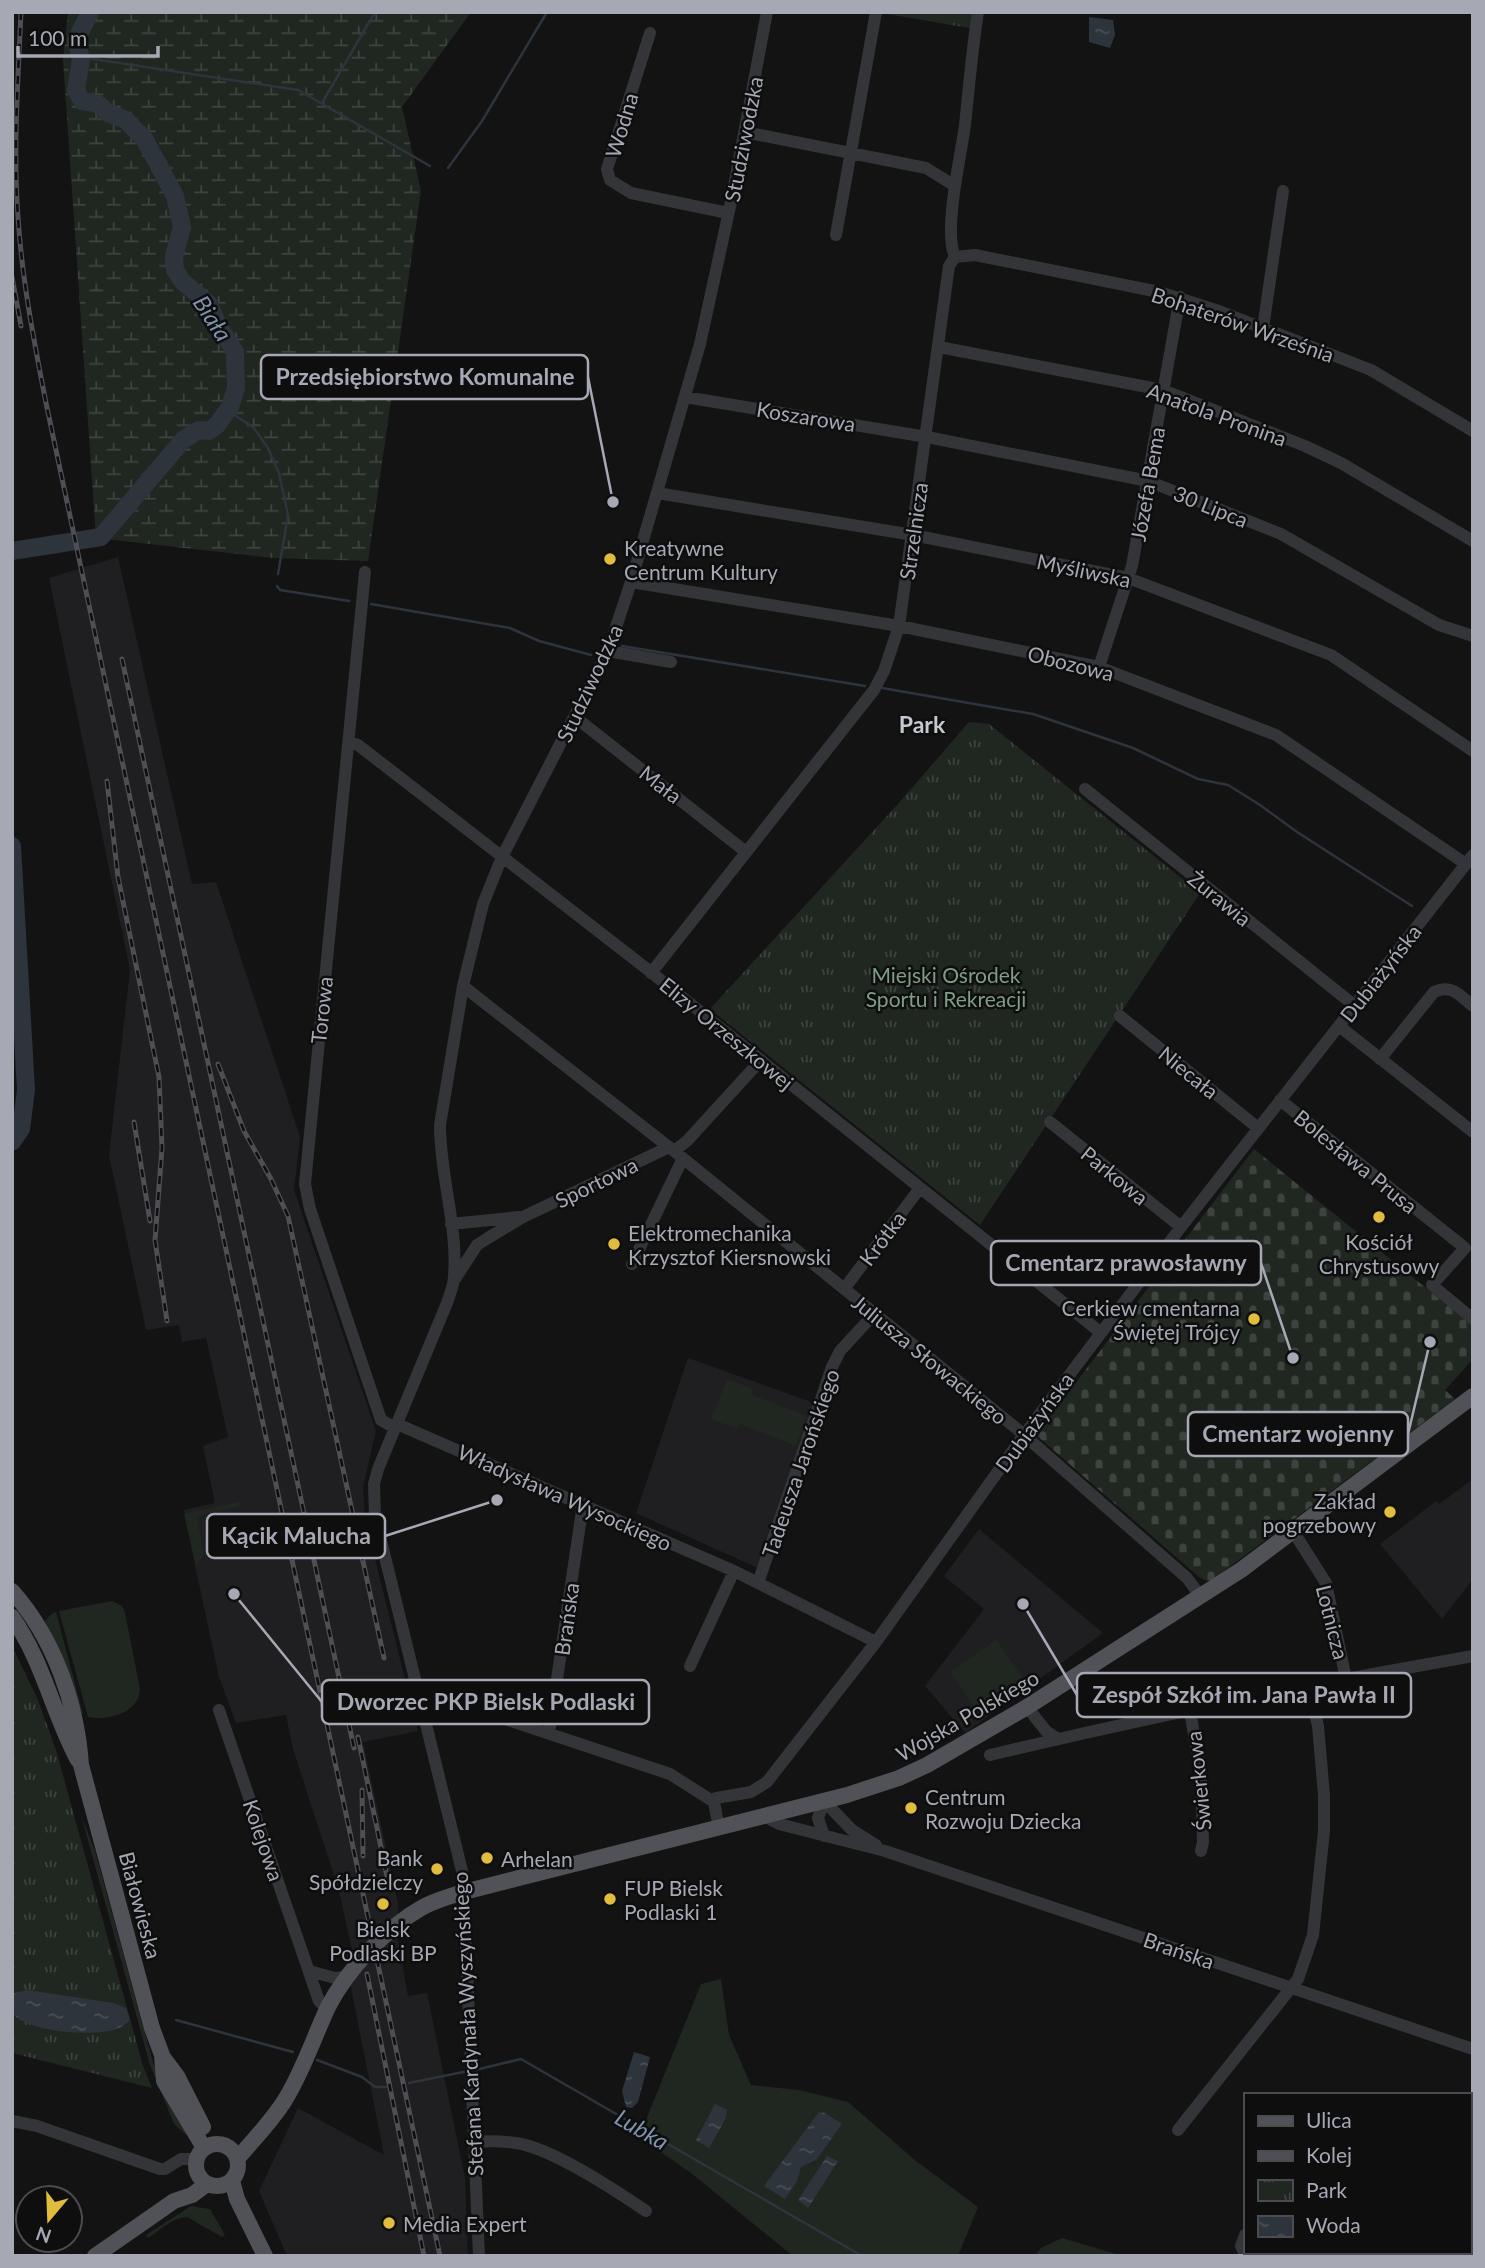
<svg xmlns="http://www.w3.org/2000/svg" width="1485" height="2268" font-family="Lato,sans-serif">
  <defs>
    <pattern id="wetland-marsh" width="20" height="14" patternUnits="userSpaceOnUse" patternTransform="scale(1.75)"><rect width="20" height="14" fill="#202721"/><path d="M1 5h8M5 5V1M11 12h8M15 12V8" fill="none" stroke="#3d443f"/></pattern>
    <pattern id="cemetery-stones" width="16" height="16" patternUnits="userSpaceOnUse" patternTransform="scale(1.75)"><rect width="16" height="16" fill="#202721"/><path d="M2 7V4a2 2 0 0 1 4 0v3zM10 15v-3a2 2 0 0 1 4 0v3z" fill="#3d443f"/></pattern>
    <pattern id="park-tufts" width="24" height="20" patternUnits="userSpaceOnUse" patternTransform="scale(1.75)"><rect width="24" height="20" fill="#202721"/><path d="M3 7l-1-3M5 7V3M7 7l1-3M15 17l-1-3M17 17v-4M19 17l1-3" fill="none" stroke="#3d443f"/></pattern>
    <pattern id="water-ripples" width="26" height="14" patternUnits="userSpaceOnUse" patternTransform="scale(1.75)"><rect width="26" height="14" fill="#2d343c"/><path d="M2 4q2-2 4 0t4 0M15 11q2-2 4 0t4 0" fill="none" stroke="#484f56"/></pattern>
  </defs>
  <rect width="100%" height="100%" fill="#131314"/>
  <!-- built -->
  <path fill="#1f1f21" d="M118,557L192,884L216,882L300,1137L294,1190L376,1431L363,1487L365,1519L418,1731L363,1742L398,1904V1941L408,1996L427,1993L465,2178L468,2256H287L259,2191L298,2108L384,2155L345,1957L352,1950L339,1891L293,1749L286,1715L236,1723L219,1677L196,1570L184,1510L215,1503L203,1446L228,1437L206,1338L182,1342L179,1325L146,1330L109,1155L130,970L49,578Z
    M688,1358L817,1404L760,1569L636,1513Z
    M1473,1479V1579L1442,1619L1380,1544L1436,1501L1439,1504Z
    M979,1529L1103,1633L965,1733L925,1686L984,1609L944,1576Z"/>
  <!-- green -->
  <path fill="#202721" d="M727,1379L753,1389L752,1395L807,1416L796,1446L740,1424L738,1429L711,1419Z
    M242,1501L238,1507L201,1515L197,1518L204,1555L196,1566L184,1514Z
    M112,1601L122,1606L125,1613L140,1689C139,1713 108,1721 88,1717L59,1611Z
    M56,1612L83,1714L78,1711L64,1665L45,1621L51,1614Z
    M996,1640L1027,1683L981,1716L950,1672Z
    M81,1815L95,1851L153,2062L162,2085L188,2130L186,2135L174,2124L150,2065Z
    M721,1979L729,2035L751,2085L799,2090L848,2102L916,2161L978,2207L958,2256H793L691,2173L639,2137L701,1984Z
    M191,2206L210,2209L225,2235L222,2237L187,2217C172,2218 160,2230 148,2238L146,2235Z
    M1062,2238L1123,2256H1035L1041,2248Z"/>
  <!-- wetland -->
  <path fill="url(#wetland-marsh)" d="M68,12H471L402,107L421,191L368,561L273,558L96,538L63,60Z"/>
  <!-- cemetery -->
  <path fill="url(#cemetery-stones)" d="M1254,1149L1473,1326V1359L1445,1390L1455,1399L1212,1580L1207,1581L1199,1577L1036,1435Z"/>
  <!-- park -->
  <path fill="url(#park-tufts)" d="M876,12H978L975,29Z
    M969,722L989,724L1200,893L980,1225L710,1009L898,804Z
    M12,1646L37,1698L56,1750L143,2066L152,2088L12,2053Z"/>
  <!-- water -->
  <path fill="url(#water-ripples)" d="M1089,17L1113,20L1115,35L1110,48L1089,42Z
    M27,1990L113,2003L126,2008L130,2020C126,2024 121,2028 116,2029C95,2037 38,2032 19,2019C10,2014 12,2003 12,1994Z
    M634,2052L650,2057L638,2102L632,2108L626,2107L622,2091Z
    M715,2104L727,2110L726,2118L709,2148L696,2140Z
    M819,2112L825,2113L842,2124L816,2160L801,2167L797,2181L785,2199L764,2186Z
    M827,2156L838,2161L808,2208L798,2200Z"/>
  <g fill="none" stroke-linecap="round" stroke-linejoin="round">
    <!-- stream -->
    <path stroke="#2d343c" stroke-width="2.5" d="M80,57L298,90L430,166
      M322,103L375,12
      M448,168L482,121L547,12
      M228,411L253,427L268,448L279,473L288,515L278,574
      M277,586L280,590L349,601
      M371,604L510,628L539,641L591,655
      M622,646L865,686
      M882,688L1033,714L1133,748L1198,779L1228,785L1260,805L1297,832L1412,906
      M12,987L21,989
      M176,2020L293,2052
      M317,2060L362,2077L375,2087H387
      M475,2070L521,2059L862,2256
      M409,2083L468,2071"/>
    <!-- river -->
    <path stroke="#2d343c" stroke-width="18" d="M12,551L101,537L183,440L199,430L209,431L217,425L230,407L236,388L235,352L218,325L209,304L182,281L175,270L174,256L182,227L175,196L145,140L126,120L108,113L98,104L82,101L76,90L81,59L76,41L90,12
      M12,846L26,1090L21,1129L12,1142"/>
    <!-- minor -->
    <path stroke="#343539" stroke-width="12" d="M650,33L607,169L610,180L631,193L728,213
      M745,132L926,168L955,186
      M836,235L876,12
      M955,257L975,255L1159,292L1219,311L1371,370L1473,431
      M955,257C943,230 961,156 965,125C969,87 972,50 978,12
      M1263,328L1283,191
      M939,347L1163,390L1305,446L1341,463L1473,541
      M685,397L927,437L1148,481L1281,534L1439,625L1473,636
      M657,493L913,535L1128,578L1331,655L1473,751
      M365,572L305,1184L310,1209L381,1420L395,1428
      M631,582L899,626L1099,667L1276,735L1466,864
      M608,651L671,662
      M1099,667L1132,566L1180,297
      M575,717L746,852
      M349,742L358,745L402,779L647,969L1100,1332
      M1085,789L1355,1006
      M651,973L874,690L884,671L899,626L949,266L955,257
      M463,986L674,1151L1016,1428L1187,1578L1201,1597
      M1120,1016L1258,1128
      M1339,1026L1473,1132
      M1380,1059L1434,992C1452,984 1459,995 1473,1006
      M1280,1100L1465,1248L1432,1285L1473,1319
      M1050,1122L1181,1227
      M674,1151L687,1141L761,1060
      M451,1224L519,1217
      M632,1264L683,1158
      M455,1279L477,1245L488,1238L523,1217L669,1147
      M844,1289L920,1188
      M397,1424L734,1571L876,1642
      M1293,1531L1326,1583L1346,1679
      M758,1583L832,1367L840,1351L875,1313
      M690,1666L734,1571
      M421,1699L436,1696L670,1774L714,1802L719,1828
      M1027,1707L1046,1731L1058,1739
      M219,1710L319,2001L327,2009
      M1190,1711L1201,1775L1203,1842L1201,1851
      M549,1733L583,1504
      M990,1755C1150,1717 1311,1684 1473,1656
      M714,1802L716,1798L751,1792L767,1782L876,1642L1024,1435L1181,1227L1473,855
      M764,1816L779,1824L885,1851L1473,2049
      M824,1836L818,1818L824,1801L852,1830L876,1845
      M309,1971L335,1978L346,1977
      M12,2121L37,2126L160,2169H165L181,2159H197
      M1178,2130L1298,1979L1313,1935L1324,1831V1795L1318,1726L1309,1687
      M473,2142C486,2141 502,2141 516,2143C552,2148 615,2190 646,2211
      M1469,2197L1473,2198
      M1245,2235L1241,2246L1246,2256
      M1382,2252L1392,2256
      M479,2256L463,1875L375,1516L374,1484L378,1469L447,1303C450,1294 454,1285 454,1276C458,1226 440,1176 440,1125L463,986L483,904L502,857L608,651L631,582L700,344L731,202L767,12"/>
    <!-- major -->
    <path stroke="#515158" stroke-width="16" d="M12,1591C54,1638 77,1704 81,1765L152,2028L162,2055L164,2081L204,2148
      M12,1617C43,1661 53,1714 78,1760
      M162,2056L177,2076L203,2127
      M196 2165a21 21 0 1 1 42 0a21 21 0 1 1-42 0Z
      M238,2158C254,2139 272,2121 285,2100C303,2071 314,2037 328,2007C347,1970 387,1927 423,1907C436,1900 450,1896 464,1892L847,1795L899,1778L927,1765L1027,1707L1241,1570L1473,1396
      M232,2181L237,2199L265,2256
      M95,2256L174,2201L192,2195L207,2184"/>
    <defs>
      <path id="rail" d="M21,12C18,80 13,149 18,217C22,280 34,341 46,403L440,2256
        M12,277L21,326
        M122,659L354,1748
        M107,781L118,877L159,1077L162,1148L155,1240L167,1321
        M218,1064L244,1131L271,1179L288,1216L384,1658
        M134,1122L150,1221
        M358,1737L388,1881
        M362,1790L363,1856
        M367,1974L424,2256"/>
    </defs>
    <!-- rail casing -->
    <use href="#rail" stroke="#4e4e54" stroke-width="5"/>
    <!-- rail -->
    <use href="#rail" stroke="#0e0e0f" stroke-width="2.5" stroke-dasharray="8" stroke-linecap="butt"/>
  </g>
  <!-- markers -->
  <g fill="#e1bc3e" stroke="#0e0e0f" stroke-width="2.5">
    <circle cx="610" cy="559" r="7"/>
    <circle cx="1379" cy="1217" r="7"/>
    <circle cx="614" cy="1244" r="7"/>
    <circle cx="1254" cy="1319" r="7"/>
    <circle cx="1390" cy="1512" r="7"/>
    <circle cx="911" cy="1808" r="7"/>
    <circle cx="487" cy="1858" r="7"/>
    <circle cx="437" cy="1869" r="7"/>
    <circle cx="610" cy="1899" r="7"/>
    <circle cx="383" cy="1904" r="7"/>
    <circle cx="389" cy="2223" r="7"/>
  </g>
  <g text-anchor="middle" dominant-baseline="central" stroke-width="5" stroke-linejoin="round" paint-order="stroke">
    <!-- street labels -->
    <g font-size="21" fill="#a6a9b4" stroke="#0e0e0f">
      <text transform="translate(621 125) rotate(-73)">Wodna</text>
      <text transform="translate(743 139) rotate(-79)">Studziwodzka</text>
      <text transform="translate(1243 324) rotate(19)">Bohaterów Września</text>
      <text transform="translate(1217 414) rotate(20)">Anatola Pronina</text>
      <text transform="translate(806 416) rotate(9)">Koszarowa</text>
      <text transform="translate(1147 484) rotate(-80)">Józefa Bema</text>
      <text transform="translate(1211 506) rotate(22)">30 Lipca</text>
      <text transform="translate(913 531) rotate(-82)">Strzelnicza</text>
      <text transform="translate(1084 570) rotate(12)">Myśliwska</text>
      <text transform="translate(1071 663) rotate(14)">Obozowa</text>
      <text transform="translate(589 683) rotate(-65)">Studziwodzka</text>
      <text transform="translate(661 784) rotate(38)">Mała</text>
      <text transform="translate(1220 898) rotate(39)">Żurawia</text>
      <text transform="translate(1380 973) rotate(-52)">Dubiażyńska</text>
      <text transform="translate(321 1010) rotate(-84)">Torowa</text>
      <text transform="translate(727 1033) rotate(39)">Elizy Orzeszkowej</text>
      <text transform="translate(1189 1072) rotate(39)">Niecała</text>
      <text transform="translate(1356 1161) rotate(39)">Bolesława Prusa</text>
      <text transform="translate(1115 1175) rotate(39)">Parkowa</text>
      <text transform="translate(596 1182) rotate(-26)">Sportowa</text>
      <text transform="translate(882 1238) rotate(-53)">Krótka</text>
      <text transform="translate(930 1359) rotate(39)">Juliusza Słowackiego</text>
      <text transform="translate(1034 1422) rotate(-54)">Dubiażyńska</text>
      <text transform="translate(800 1463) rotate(-71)">Tadeusza Jarońskiego</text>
      <text transform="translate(565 1497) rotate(24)">Władysława Wysockiego</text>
      <text transform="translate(566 1619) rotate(-82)">Brańska</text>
      <text transform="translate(1333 1622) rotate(76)">Lotnicza</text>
      <text transform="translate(967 1715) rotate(-30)">Wojska Polskiego</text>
      <text transform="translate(1198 1781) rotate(-96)">Świerkowa</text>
      <text transform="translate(264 1840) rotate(71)">Kolejowa</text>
      <text transform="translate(141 1905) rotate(75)">Białowieska</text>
      <text transform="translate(1179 1950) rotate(19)">Brańska</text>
      <text transform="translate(467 2024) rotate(-93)">Stefana Kardynała Wyszyńskiego</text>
    </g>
    <!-- poi labels -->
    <g font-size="21" fill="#a6a9b4" stroke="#0e0e0f" text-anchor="start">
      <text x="624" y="547">Kreatywne<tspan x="624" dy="24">Centrum Kultury</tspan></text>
      <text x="628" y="1232">Elektromechanika<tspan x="628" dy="24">Krzysztof Kiersnowski</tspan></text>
      <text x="1379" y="1241" text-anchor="middle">Kościół<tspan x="1379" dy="24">Chrystusowy</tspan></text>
      <text x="1240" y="1307" text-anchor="end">Cerkiew cmentarna<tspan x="1240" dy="24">Świętej Trójcy</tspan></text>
      <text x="1376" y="1500" text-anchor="end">Zakład<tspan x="1376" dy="24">pogrzebowy</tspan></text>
      <text x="925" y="1796">Centrum<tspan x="925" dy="24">Rozwoju Dziecka</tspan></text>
      <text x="423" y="1857" text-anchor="end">Bank<tspan x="423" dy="24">Spółdzielczy</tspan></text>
      <text x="501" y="1858">Arhelan</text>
      <text x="624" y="1887">FUP Bielsk<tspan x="624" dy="24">Podlaski 1</tspan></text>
      <text x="383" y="1928" text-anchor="middle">Bielsk<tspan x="383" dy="24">Podlaski BP</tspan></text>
      <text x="403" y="2223">Media Expert</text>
    </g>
    <!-- park labels -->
    <g font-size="21" fill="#7e9d83" stroke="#0e0e0f">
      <text x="946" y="974">Miejski Ośrodek<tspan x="946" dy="24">Sportu i Rekreacji</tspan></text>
    </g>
    <!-- water labels -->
    <g font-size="23" font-style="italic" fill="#7f92ac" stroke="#0e0e0f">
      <text transform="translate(213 318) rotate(57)">Biała</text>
      <text transform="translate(642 2129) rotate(30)">Lubka</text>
    </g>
    <!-- neighbourhood labels -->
    <g font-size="23" font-weight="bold" fill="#c6c8d0" stroke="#0e0e0f">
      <text x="922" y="724">Park</text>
    </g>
  </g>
  <!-- callouts -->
  <path fill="none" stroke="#a6a9b4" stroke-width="2.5" d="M613 502L588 377M1293 1358L1261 1263M1430 1342L1408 1434M497 1500L385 1536M1023 1604L1077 1695M234 1594L322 1702"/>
  <g fill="#a6a9b4" stroke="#0e0e0f" stroke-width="2.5">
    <circle cx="613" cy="502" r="7"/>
    <circle cx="1293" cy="1358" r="7"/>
    <circle cx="1430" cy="1342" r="7"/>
    <circle cx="497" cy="1500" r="7"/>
    <circle cx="1023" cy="1604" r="7"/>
    <circle cx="234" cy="1594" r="7"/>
  </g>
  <g fill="#0e0e0f" stroke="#a6a9b4" stroke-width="2.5">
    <rect x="261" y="355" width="327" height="44" rx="7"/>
    <rect x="991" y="1241" width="270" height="44" rx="7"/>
    <rect x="1188" y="1412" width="220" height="44" rx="7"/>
    <rect x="207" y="1514" width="178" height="44" rx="7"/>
    <rect x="1077" y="1673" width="334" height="44" rx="7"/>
    <rect x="322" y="1680" width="327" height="44" rx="7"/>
  </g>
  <g font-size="23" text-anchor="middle" font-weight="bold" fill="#a6a9b4">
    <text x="425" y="385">Przedsiębiorstwo Komunalne</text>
    <text x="1126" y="1271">Cmentarz prawosławny</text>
    <text x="1298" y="1442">Cmentarz wojenny</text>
    <text x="296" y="1544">Kącik Malucha</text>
    <text x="1244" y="1703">Zespół Szkół im. Jana Pawła II</text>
    <text x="486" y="1710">Dworzec PKP Bielsk Podlaski</text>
  </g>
  <!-- border -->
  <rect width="1485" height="2268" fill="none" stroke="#a6a9b4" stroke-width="28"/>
  <!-- legend -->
  <rect x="1244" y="2093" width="228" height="161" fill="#0e0e0f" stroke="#4b4c51" stroke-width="2"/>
  <rect x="1258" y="2116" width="35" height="10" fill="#515158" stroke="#4b4c51" stroke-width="2"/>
  <text x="1306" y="2128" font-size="21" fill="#a6a9b4">Ulica</text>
  <rect x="1258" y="2151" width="35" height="10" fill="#4e4e54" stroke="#4b4c51" stroke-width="2"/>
  <text x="1306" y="2163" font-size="21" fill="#a6a9b4">Kolej</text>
  <rect x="1258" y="2180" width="35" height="21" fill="url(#park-tufts)" stroke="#4b4c51" stroke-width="2"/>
  <text x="1306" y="2198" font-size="21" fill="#a6a9b4">Park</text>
  <rect x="1258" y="2216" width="35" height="21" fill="url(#water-ripples)" stroke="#4b4c51" stroke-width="2"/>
  <text x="1306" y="2233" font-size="21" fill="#a6a9b4">Woda</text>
  <!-- north arrow -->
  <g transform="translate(49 2219) rotate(199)"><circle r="33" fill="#0e0e0f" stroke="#4b4c51" stroke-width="2"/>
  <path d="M0-5L12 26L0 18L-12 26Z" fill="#e1bc3e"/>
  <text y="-10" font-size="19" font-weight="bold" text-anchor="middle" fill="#a6a9b4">N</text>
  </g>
  <!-- scale -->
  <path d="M18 46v10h140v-10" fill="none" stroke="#a6a9b4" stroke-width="3.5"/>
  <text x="28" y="46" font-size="21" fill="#a6a9b4" stroke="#0e0e0f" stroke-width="5" paint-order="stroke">100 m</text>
</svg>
